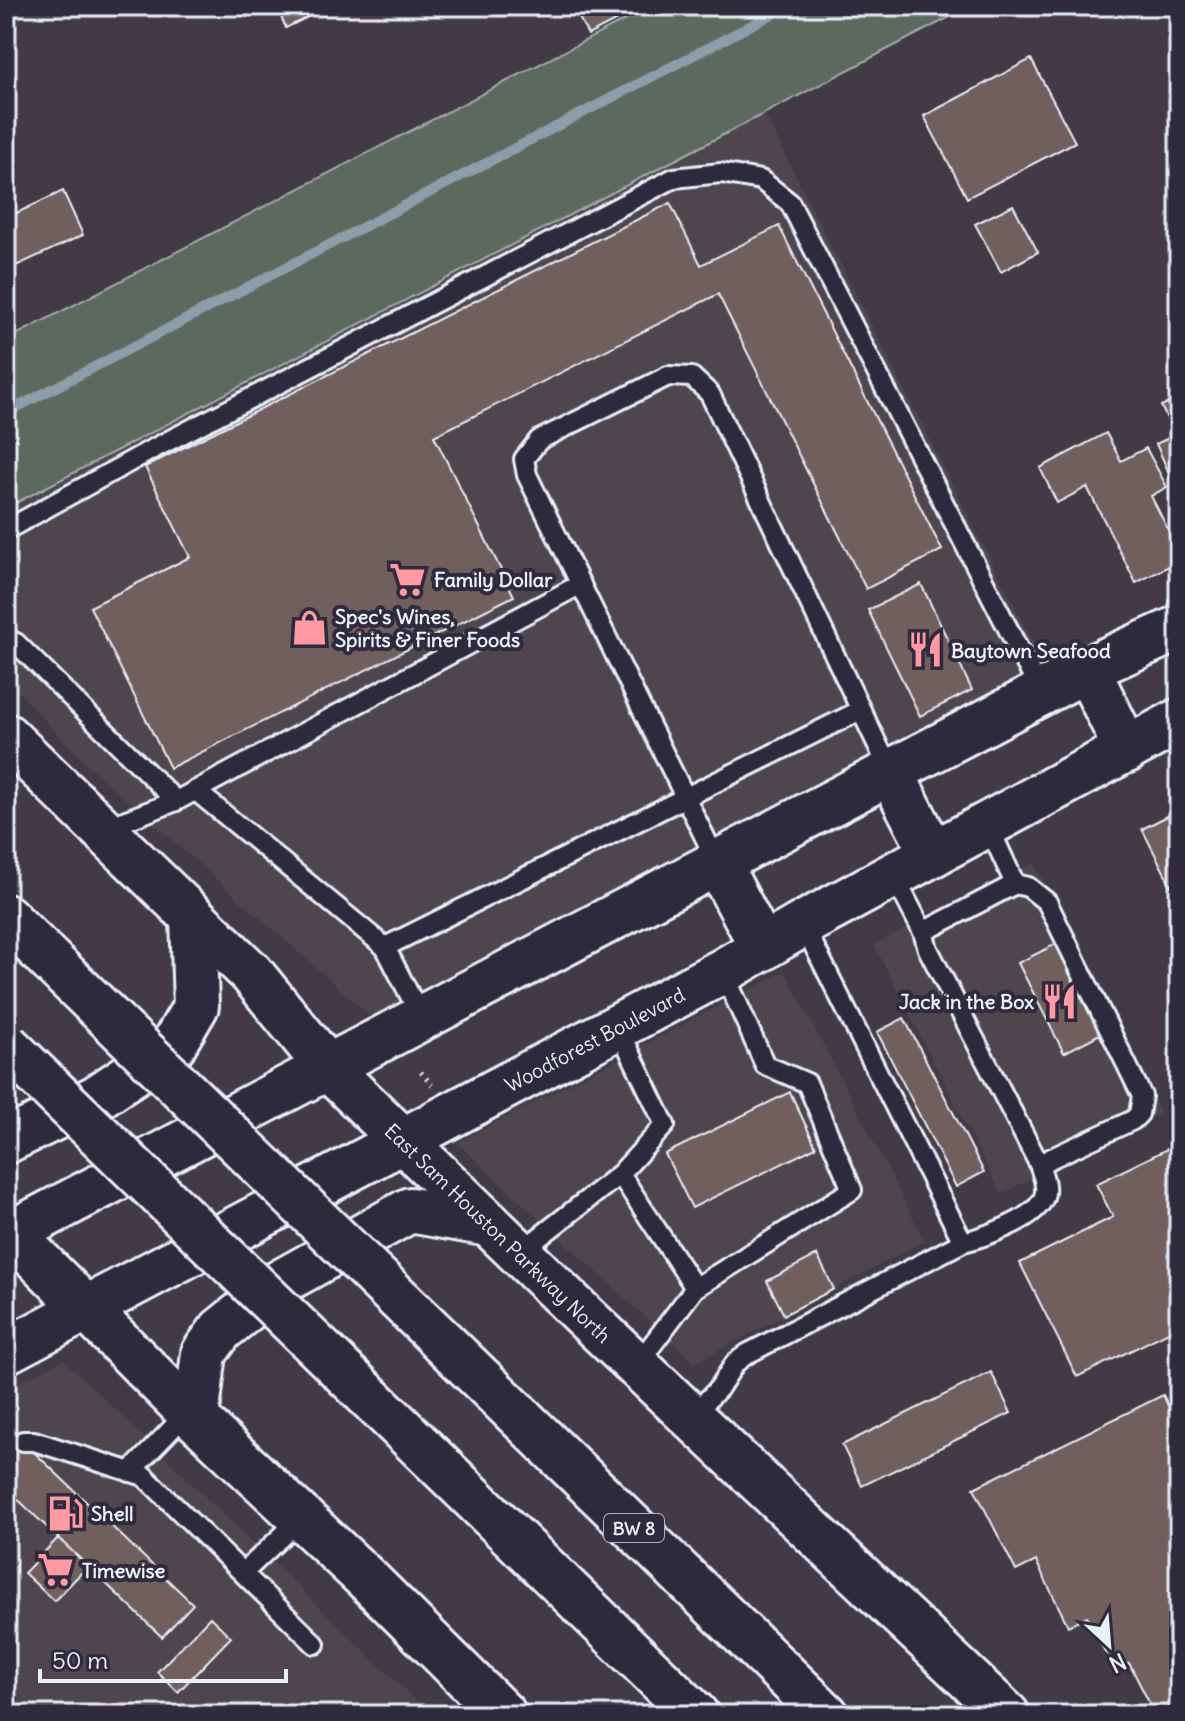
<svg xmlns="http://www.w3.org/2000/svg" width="1185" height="1721" font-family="Delius,sans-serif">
  <rect width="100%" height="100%" fill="#423a47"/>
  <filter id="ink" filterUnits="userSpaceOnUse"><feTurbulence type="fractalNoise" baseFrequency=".0125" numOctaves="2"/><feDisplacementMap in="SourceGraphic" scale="16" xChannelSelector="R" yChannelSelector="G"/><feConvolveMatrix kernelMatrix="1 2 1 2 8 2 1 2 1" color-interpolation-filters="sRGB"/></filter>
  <g filter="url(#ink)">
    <!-- built -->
    <path fill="#50454e" d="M764,113L1050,676L375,1020L86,764L6,679V508Z
      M1034,863L1161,1113L1001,1194L874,945Z
      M785,971L925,1241L695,1363L457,1143Z
      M64,1360L431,1715H6V1389Z"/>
    <!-- green -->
    <path fill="#5c695e" stroke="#a2adab" stroke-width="2" d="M652,6H971L6,508V340Z"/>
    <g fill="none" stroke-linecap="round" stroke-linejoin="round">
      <!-- stream -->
      <path stroke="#8c9ea9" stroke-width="10" d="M6,413L788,6"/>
    </g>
    <!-- building -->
    <path fill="#705e5d" stroke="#e8f1f8" stroke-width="2" d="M240,6H267L246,17Z
      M276,6H319L322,10L286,28Z
      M573,6H644L588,35Z
      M1031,59L1075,142L967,198L924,116Z
      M63,191L83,235L16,266L6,245V218Z
      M670,203L701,265L779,226L942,550L866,589L718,294L434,436L514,596L170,768L90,607L190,557L145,467Z
      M1013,205L1038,252L1001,272L975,224Z
      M1179,398V479L1173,482L1156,444L1175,435L1161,406Z
      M1106,433L1121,461L1146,448L1167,487L1151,496L1179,551V561L1136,583L1087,487L1057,503L1040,468Z
      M921,584L972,690L920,716L868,610Z
      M1179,810V901L1142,829Z
      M1056,944L1062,956L1066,954L1073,965L1067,969L1100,1034L1064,1053L1018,963Z
      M904,1018L984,1172L956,1187L877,1032Z
      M790,1092L816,1147L692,1208L665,1154Z
      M1179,1143V1327L1077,1377L1020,1263L1113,1217L1096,1184Z
      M817,1255L834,1289L784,1315L767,1281Z
      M991,1372L1011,1413L862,1486L842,1445Z
      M1163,1395L1179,1428V1702L1155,1714L1129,1663L1114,1670L1087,1616L1068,1626L1036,1561L1016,1571L974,1488Z
      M13,1432L193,1604L162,1637L6,1488V1439Z
      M58,1538L88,1566L54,1601L24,1573Z
      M210,1617L231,1637L178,1692L157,1672Z"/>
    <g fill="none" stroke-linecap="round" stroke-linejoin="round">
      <defs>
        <path id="service" d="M6,530L151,450L674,178L721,173L761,180L790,203L1041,693
          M6,638L16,643L176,801
          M196,791L385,947L422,1019
          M103,829L176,801L581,584
          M718,864L527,475L524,459L539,440L668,376L692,377L710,394L891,773
          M894,876L923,932L1015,884L988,825
          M1015,884L1028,887L1047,902L1142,1096L1139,1114L1133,1120L1039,1164
          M923,932L928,949L1039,1164C1043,1176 1049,1190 1042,1201C1030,1221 984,1237 963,1242
          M385,947L861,710
          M620,1174L695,1288
          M519,1253L620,1174L665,1125L617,1025
          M636,1366L695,1288L852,1190L807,1083L765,1065L723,971
          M691,1417L719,1388L735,1363L747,1354L963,1242L803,924
          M23,1441H34L144,1476L315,1644
          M130,1472L189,1411
          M243,1573L301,1518"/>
        <g id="secondary">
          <path d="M1087,669L1127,750"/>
          <path id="s1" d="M6,736L251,973L329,1069L581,1313L1007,1715"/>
          <path d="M891,773L933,854"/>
          <path d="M718,864L763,948"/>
          <path d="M6,1141L96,1098L172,1047L196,1006L193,917"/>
          <path d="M6,1228L196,1419L368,1580L504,1715"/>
          <path d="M6,1236L1087,669L1179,628"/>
          <path id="s2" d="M6,1351L723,971L803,924L1179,721"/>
          <path d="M196,1419L204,1353L221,1330L281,1282L410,1210L489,1224"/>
        </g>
        <path id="motorway" d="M6,917L66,976
          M442,1341L826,1715
          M356,1384L696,1715"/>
      </defs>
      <!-- service casing -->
      <use href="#service" stroke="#e8f1f8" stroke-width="24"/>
      <!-- secondary casing -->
      <use href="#secondary" stroke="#e8f1f8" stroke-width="50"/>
      <!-- motorway casing -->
      <use href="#motorway" stroke="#e8f1f8" stroke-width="50"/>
      <!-- path -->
      <path stroke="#e8f1f8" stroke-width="5" stroke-dasharray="2 6" stroke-linecap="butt" d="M421,1072L432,1085"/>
      <!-- service -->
      <use href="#service" stroke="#2f2a3d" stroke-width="18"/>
      <!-- secondary -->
      <use href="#secondary" stroke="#2f2a3d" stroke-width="44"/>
      <!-- motorway -->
      <use href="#motorway" stroke="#2f2a3d" stroke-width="44"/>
      <defs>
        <path id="motorway-bridge" d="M66,976L442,1341
          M6,1045L356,1384"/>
      </defs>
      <!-- motorway-bridge casing -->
      <use href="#motorway-bridge" stroke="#e8f1f8" stroke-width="50" stroke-linecap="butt"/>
      <!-- motorway-bridge -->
      <use href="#motorway-bridge" stroke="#2f2a3d" stroke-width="44"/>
    </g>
  </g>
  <!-- icons -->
  <defs>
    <symbol id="supermarket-bare" viewBox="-9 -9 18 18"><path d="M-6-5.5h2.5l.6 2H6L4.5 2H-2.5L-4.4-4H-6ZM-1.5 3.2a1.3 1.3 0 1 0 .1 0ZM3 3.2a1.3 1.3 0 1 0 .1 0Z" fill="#ff9aa2" stroke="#2f2a3d" stroke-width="2.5" paint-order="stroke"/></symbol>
    <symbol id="shop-bare" viewBox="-9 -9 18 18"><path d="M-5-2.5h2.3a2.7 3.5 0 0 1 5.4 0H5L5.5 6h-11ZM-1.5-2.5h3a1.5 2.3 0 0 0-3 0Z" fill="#ff9aa2" stroke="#2f2a3d" stroke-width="2.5" paint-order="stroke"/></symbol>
    <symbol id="restaurant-bare" viewBox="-9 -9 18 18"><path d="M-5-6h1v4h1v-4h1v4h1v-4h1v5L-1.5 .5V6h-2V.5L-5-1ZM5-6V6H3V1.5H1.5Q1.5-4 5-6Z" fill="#ff9aa2" stroke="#2f2a3d" stroke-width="2.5" paint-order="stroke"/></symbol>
    <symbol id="fuel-bare" viewBox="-9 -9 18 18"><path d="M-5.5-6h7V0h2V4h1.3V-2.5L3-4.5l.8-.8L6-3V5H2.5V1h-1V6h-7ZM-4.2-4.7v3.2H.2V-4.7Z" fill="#ff9aa2" stroke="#2f2a3d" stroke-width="2.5" paint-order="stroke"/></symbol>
  </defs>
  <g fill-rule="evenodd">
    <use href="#supermarket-bare" x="382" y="554" width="51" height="51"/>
    <use href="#shop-bare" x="284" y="602" width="51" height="51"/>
    <use href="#restaurant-bare" x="900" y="624" width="51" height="51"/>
    <use href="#restaurant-bare" x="1034" y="976" width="51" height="51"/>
    <use href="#fuel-bare" x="40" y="1488" width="51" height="51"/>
    <use href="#supermarket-bare" x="30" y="1544" width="51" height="51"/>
  </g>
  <g text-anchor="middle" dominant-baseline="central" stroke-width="8" stroke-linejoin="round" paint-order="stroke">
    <!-- shield labels -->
    <rect fill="#2f2a3d" stroke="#b0b5c0" stroke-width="2" x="604" y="1514" width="60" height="28" rx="6"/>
    <g font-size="18" font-weight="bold" fill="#e8f1f8">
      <text x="634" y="1528">BW 8</text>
    </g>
    <!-- poi labels -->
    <g font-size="20" font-weight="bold" fill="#e8f1f8" stroke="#2f2a3d" text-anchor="start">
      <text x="434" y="579">Family Dollar</text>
      <text x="335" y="616">Spec's Wines,<tspan x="335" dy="23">Spirits &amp; Finer Foods</tspan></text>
      <text x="951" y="650">Baytown Seafood</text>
      <text x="1034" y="1001" text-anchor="end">Jack in the Box</text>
      <text x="91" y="1513">Shell</text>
      <text x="82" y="1570">Timewise</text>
    </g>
    <!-- street labels -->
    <g font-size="20" fill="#e8f1f8" stroke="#2f2a3d">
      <text stroke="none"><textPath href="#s2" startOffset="666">Woodforest Boulevard</textPath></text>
      <text stroke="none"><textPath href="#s1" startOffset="700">East Sam Houston Parkway North</textPath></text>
    </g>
  </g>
  <!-- margin -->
  <rect width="1185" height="1721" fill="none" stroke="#2f2a3d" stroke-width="32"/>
  <rect x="16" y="16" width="1153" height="1689" fill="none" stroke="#e8f1f8" stroke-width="3" filter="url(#ink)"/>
  <!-- north arrow -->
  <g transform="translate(1109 1645) rotate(154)" stroke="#2f2a3d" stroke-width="6" paint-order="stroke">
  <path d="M0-6L14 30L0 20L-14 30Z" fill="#e8f1f8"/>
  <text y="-12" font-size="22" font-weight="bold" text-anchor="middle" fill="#e8f1f8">N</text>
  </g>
  <!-- scale -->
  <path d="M40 1669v12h246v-12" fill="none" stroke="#e8f1f8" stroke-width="4"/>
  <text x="52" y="1669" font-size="24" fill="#e8f1f8" stroke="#2f2a3d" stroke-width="6" paint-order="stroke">50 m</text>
</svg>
